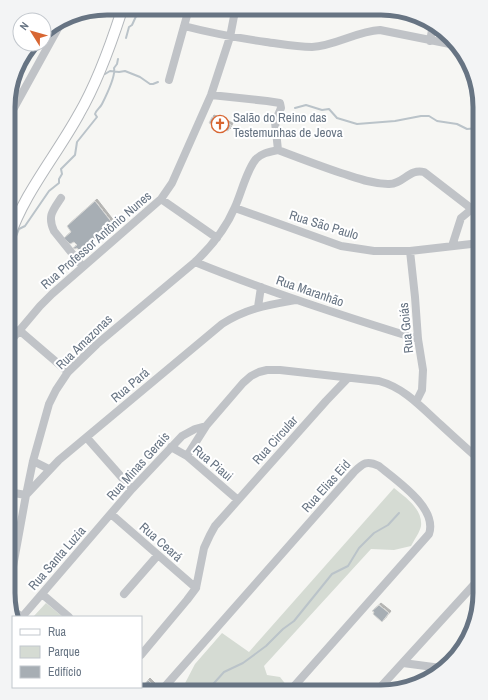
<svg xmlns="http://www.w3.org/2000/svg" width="488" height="700" font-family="'Archivo Narrow',sans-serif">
  <defs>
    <filter id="shadow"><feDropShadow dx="2" dy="-2" stdDeviation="0" flood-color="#0004"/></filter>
  </defs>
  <rect width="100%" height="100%" fill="#f6f6f3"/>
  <!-- green -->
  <path fill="#d5dbd3" d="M394,488C405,497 423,509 421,526C420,532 414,540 411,546L394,550L371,549L264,666L267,675L280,677L287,686L282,692H246L245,689L236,687L232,692L181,691L195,664L222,633L249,652Z
    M46,603L63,617H33Z
    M83,687H106L103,691H94Z"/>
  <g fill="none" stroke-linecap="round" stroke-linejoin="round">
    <!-- stream -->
    <path stroke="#bac3c9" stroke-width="2" d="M126,38L129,27L132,25L138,12
      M105,74L110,71L119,72L125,71L140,77L150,84H153L158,82
      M295,108L306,105L322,110L329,109L337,118L357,124L395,121L421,116H429L437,121L457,124L467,129L480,128
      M13,244L19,229L25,226L49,191L59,183V179L62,174L61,169L75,155L77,142L97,117L95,114C97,109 100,108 102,104C106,96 116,76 114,68L117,64L118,59
      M206,692L224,672L243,663L266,646L283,629L294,621L332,574L348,566L359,548L374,533L388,525L399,513"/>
  </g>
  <!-- building -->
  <path fill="#a7aeb4" stroke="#d8d8d6" filter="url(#shadow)" d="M212,117L231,125L228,131L209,123Z
    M95,201L113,224L80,252L77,248L75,249L73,248L77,245L74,242L70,244L64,238L71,232L67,226Z
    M379,605L389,613L382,622L373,614L374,612L372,611Z
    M148,680L155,687L151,691H139Z
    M170,686L176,690L174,691H168L166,690Z"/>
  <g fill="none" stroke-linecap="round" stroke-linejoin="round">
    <defs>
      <path id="major" d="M9,238C24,193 56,156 79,114C97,83 110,47 121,13"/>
    </defs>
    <!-- major casing -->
    <use href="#major" stroke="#b3b7bb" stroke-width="12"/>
    <!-- minor -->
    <path stroke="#c0c3c7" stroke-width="8" d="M184,26C211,33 238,38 266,42C281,44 296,47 312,47C335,46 357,31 380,30L455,45
      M430,41L433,25
      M169,80L188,12
      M211,95L267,101L280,103L281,108L275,122L278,150
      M9,117L62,21
      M278,150C299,158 320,166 341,173C357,178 372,184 388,184C403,185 409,168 424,172L472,209L480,208
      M61,198C53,210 47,216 54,231L83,267
      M161,199L217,238
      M235,208L341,246L374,251H410L480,243
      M477,243L480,273
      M452,246L461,218L472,209
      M410,251L415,297L418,339L423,370L422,390L416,402
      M195,262C268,292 343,316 418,339
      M258,307L261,287
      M19,330L68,372
      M8,344L40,306L52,294L161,199L172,183L211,95L230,37L235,11
      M87,438L132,489
      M171,447L187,456L238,500
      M187,456L206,426
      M33,461L49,469
      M8,492L26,495L59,460L222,324C247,308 268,305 296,300
      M111,514L196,588
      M8,594L26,495L33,461L49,404L56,390L68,372L97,344L195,262C212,246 226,228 235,207C241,194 247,169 256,159C262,153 269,152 278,150
      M42,594L69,617
      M124,594L158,555
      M12,610L22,617
      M22,617L132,489L182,436L195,429L206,426L243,383L251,376L259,372L267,370H280L379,381C405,388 422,408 441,425C454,437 467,449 480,460
      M141,655L187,600L196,588L204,548L210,535L215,526L326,401L348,378
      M403,663L441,668
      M110,691L114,687
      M161,691L354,472C363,463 367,460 379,466C397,481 438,508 429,534L289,692
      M376,692L480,578"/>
    <!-- major -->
    <use href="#major" stroke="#fff" stroke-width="10"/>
  </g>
  <!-- icons -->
  <defs>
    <symbol id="church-ring" viewBox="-11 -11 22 22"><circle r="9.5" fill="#fff" stroke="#d86632" stroke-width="1.5"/><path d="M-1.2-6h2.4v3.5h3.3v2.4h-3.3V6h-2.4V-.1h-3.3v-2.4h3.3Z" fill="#d86632"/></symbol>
  </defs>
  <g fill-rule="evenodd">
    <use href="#church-ring" x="210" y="114" width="20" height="20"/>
  </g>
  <g text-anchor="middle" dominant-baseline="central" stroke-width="4" stroke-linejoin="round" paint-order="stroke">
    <!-- poi labels -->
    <g font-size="13" fill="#677483" stroke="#fff" text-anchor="start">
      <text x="233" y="117">Salão do Reino das<tspan x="233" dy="15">Testemunhas de Jeova</tspan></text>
    </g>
    <!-- street labels -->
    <g font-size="13" fill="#677483" stroke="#fff">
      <text transform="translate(324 225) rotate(17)">Rua São Paulo</text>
      <text transform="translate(96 240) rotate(-41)">Rua Professor Antônio Nunes</text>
      <text transform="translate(310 291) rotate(19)">Rua Maranhão</text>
      <text transform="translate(406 328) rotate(-96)">Rua Goiás</text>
      <text transform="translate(84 342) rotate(-44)">Rua Amazonas</text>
      <text transform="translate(130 385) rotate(-40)">Rua Pará</text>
      <text transform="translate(275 440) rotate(-48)">Rua Circular</text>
      <text transform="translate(213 463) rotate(40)">Rua Piaui</text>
      <text transform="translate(138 466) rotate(-48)">Rua Minas Gerais</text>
      <text transform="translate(326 486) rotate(-48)">Rua Elias Eid</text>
      <text transform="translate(161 542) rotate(41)">Rua Ceará</text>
      <text transform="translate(57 558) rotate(-49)">Rua Santa Luzia</text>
    </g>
  </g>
  <!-- crop -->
  <path d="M0 0H488V700H0ZM107 15H381A92 92 0 0 1 473 107V593A92 92 0 0 1 381 685H107A92 92 0 0 1 15 593V107A92 92 0 0 1 107 15Z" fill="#f3f4f5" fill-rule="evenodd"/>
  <path fill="none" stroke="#677483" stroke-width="5" d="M107 15H381A92 92 0 0 1 473 107V593A92 92 0 0 1 381 685H107A92 92 0 0 1 15 593V107A92 92 0 0 1 107 15Z"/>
  <!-- legend -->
  <rect x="12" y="616" width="130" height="72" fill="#ffffff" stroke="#c2c7cd"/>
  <rect x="20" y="629" width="20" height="6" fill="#ffffff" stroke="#c2c7cd"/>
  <text x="48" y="636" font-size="12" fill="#677483">Rua</text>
  <rect x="20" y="646" width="20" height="12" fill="#d5dbd3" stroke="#c2c7cd"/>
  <text x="48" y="656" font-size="12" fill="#677483">Parque</text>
  <rect x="20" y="666" width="20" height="12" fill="#a7aeb4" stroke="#c2c7cd"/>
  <text x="48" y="676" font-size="12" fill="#677483">Edifício</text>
  <!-- north arrow -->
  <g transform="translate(32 32) rotate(307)"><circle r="19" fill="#ffffff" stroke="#c2c7cd"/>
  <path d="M0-3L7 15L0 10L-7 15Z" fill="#d86632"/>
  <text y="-6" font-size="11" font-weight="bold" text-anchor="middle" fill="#677483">N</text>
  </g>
</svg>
